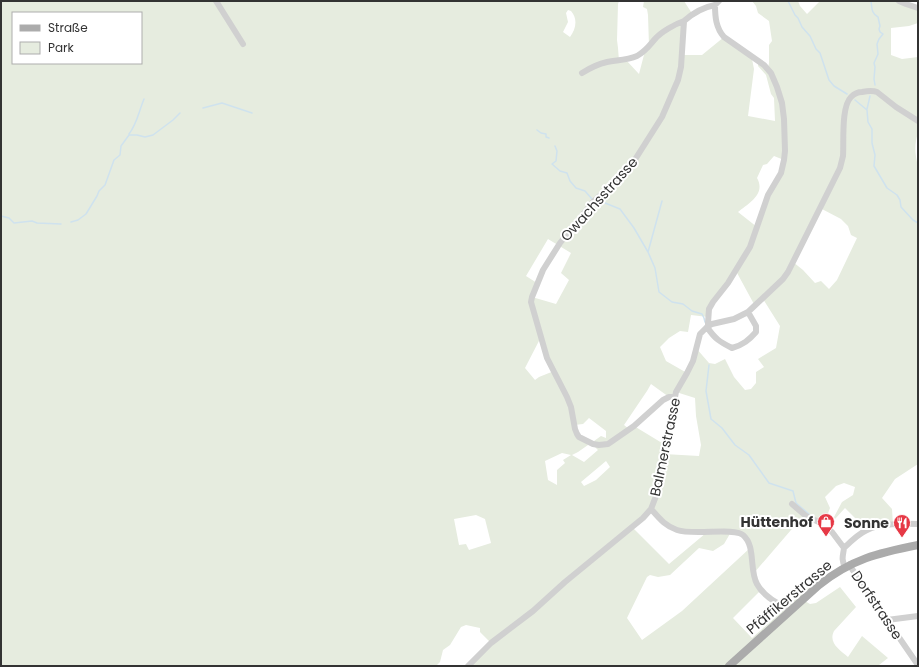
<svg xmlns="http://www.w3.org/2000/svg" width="919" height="667" font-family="Poppins,sans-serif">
  <rect width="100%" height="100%" fill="#fff"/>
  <!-- green -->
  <path fill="#e6ecdf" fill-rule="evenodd" d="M1,1H619L618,4L617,40L618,48L619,61L626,60L639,74L645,51L649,46L648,15L647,9L643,7L644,1H684L693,15L687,19L682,55H702L724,37L752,59L754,69L748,116L775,121L774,98L771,94L766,75L758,66V64L768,68L769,63V45L772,41L769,21L758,13L756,6L752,1H798L800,6L807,14L820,1H899L918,8V23L909,26L891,28V55L902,59L918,57V133C914,145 915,154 918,166V464L895,479L882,498L892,509L893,525L867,530L845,508L835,519L834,517L842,502L853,495L855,487L844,483L836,486L825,497L830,508L827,516L821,523L806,516L803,521L797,523L754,573L761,590L733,618L752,638L808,588L812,591L803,600L810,604L816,603L840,587L856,607L834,631C828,643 840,650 848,657L862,636L888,658L879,665V666H468L491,643L480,632V628L466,625L461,627L450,645L443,650L440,662L436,666H1ZM568,10L571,11C578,19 576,29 570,37L563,32L568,22L566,13ZM13,13H141V63H13ZM774,156L784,160L757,227L738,212C749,203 766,194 757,178L763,165L767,164ZM820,208L841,219L848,226L851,235L857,238L837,280L829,289L821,281L815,283L803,270L793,262ZM548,239L571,253L561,273L569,280L556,304L532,297L537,283L526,276ZM736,271L755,306L763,299L780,326L776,348L758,359L764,367L756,372V383L751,389L745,390L734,377L725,359L715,364L709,363L696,348L687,373L666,361L660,347L669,338L680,331L688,332L691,315L708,317L713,302ZM541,337L554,371L539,377L535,380L525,368ZM651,384L669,397L676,392L695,398L696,416L701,445L699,456L664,454L666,444L662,443L634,426L629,429L624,425L647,391ZM589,418L606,431V438L601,436L594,441L592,444L598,450L584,462L572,455L578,452L588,445L587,441L577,434L574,425L583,424ZM562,453L571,455L563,460L565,463L557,470V485L548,480L545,461ZM606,461L610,467L596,480L584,486L581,482ZM651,509L677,530L706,533L669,564L632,527ZM476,515L485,519L491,543L469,550L466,544L459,545L454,519ZM731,532L744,536L750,548L682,611L642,640L627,618L647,577L650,575L658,577L670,575L699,548L713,551L724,544Z"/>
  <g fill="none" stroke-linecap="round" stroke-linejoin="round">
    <!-- stream -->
    <path stroke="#cfe2ee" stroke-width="1.5" d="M788,1L795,15L798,18L802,27L810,36L816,49L820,53L829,80L834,86L847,94
      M871,1C872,8 871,13 878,17L880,26L879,29L880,32L883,34L879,39L877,44L878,54L874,63L875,67L874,79L875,85
      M855,100L867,110L868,122L872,129V143L875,155L874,166L887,188L897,195L900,200L901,207L913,220L918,223
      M203,108L222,103L252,113
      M867,109L870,96
      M537,130L541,133L546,134V137L549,138
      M129,134C137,124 139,111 144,99
      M555,146L557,151L556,161L552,164L560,171L567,173L570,181L576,188L585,191L592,199
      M597,202L605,203L620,209L634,228L648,252L655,268L659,292L672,302L683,304L692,311L702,314L704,318L705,322
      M1,216L9,218L14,223L32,221L37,223L61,224
      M71,222L78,220L86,214L97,196L99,191L105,185L114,160L120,155L121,146L129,135H137L145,137L153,135L173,120L180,113
      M648,252L662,201
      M709,365L706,391L711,419L722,428L735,445L749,455L769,483L793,491L796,503L810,515"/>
    <!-- minor -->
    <path stroke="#d0d0d0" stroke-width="6" d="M216,1L243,44
      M899,1L906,4L918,8
      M582,73C590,68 598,64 607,62C618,60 627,60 637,56C646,51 649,46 655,39C661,32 675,24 684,21
      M708,326V323L709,309L713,302L728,283L750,247L768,195L781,173L784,160L785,151L784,119L782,103L777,87L771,73L764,65L724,37C716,28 715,17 715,5
      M707,327C715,339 720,342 732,348C743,345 749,340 756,332V326L748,312
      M675,397H669L663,400L634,426L608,444L599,445L593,444L579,437L577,434L575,429L571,407L567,397L547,358L531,302L532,297L543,270L560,243L592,203L629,169L662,117L678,80L681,67L684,21C692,14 704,7 715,5L719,1
      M792,504L806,516L821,523L832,532L844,548C843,556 841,559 845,567
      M651,509C659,518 665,526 677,530C694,536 733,527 743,535C756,546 749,570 757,584C764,597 779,605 791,610
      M844,548C851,541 858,534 867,530C879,524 904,523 918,524
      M850,564L852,569L918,665
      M887,620L918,616
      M468,666L491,643L533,611L565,582L643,518L651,509L656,496L676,392L687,373L693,361L700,334L707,327L712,324L734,319L748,312L783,279L788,272L840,168C841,164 842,160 843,156C844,141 841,107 851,97C854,94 858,92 862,92C867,91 872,90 877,92L896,107L918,121"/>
    <!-- major -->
    <path stroke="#ababab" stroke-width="8" d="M729,666L819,585C852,559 878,553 918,545"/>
  </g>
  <!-- icons -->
  <defs>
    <symbol id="shop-pin" viewBox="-11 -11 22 30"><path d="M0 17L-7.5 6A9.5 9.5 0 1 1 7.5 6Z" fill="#e63946" stroke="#fff"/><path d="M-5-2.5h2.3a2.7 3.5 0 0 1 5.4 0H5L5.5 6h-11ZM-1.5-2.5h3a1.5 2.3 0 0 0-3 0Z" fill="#fff"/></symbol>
    <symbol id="restaurant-pin" viewBox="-11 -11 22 30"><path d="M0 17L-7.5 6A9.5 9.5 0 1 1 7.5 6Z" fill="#e63946" stroke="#fff"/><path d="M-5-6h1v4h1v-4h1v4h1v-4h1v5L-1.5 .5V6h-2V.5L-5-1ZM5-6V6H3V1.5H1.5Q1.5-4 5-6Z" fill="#fff"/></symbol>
  </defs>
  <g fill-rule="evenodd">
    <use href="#shop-pin" x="816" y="512" width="20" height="27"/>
    <use href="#restaurant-pin" x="892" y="513" width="20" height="27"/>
  </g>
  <g text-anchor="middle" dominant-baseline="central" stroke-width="4" stroke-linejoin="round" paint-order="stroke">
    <!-- street labels -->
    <g font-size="14" fill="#333" stroke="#fff">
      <text transform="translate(599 199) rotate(-48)">Owachsstrasse</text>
      <text transform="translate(665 447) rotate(-78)">Balmerstrasse</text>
      <text transform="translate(789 597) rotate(-40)">Pfäffikerstrasse</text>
      <text transform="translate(877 605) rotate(56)">Dorfstrasse</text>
    </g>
    <!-- poi labels -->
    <g font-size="14" font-weight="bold" fill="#333" stroke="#fff" text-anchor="end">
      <text x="813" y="522">Hüttenhof</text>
      <text x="889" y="523">Sonne</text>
    </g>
  </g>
  <!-- border -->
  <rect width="919" height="667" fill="none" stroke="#333333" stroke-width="4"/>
  <!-- legend -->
  <rect x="12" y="12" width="130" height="52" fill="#ffffff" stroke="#adadad"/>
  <rect x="20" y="25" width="20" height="6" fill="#ababab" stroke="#adadad"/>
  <text x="48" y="32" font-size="12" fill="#333333">Straße</text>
  <rect x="20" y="42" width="20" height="12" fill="#e6ecdf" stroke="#adadad"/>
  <text x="48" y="52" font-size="12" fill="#333333">Park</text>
</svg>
